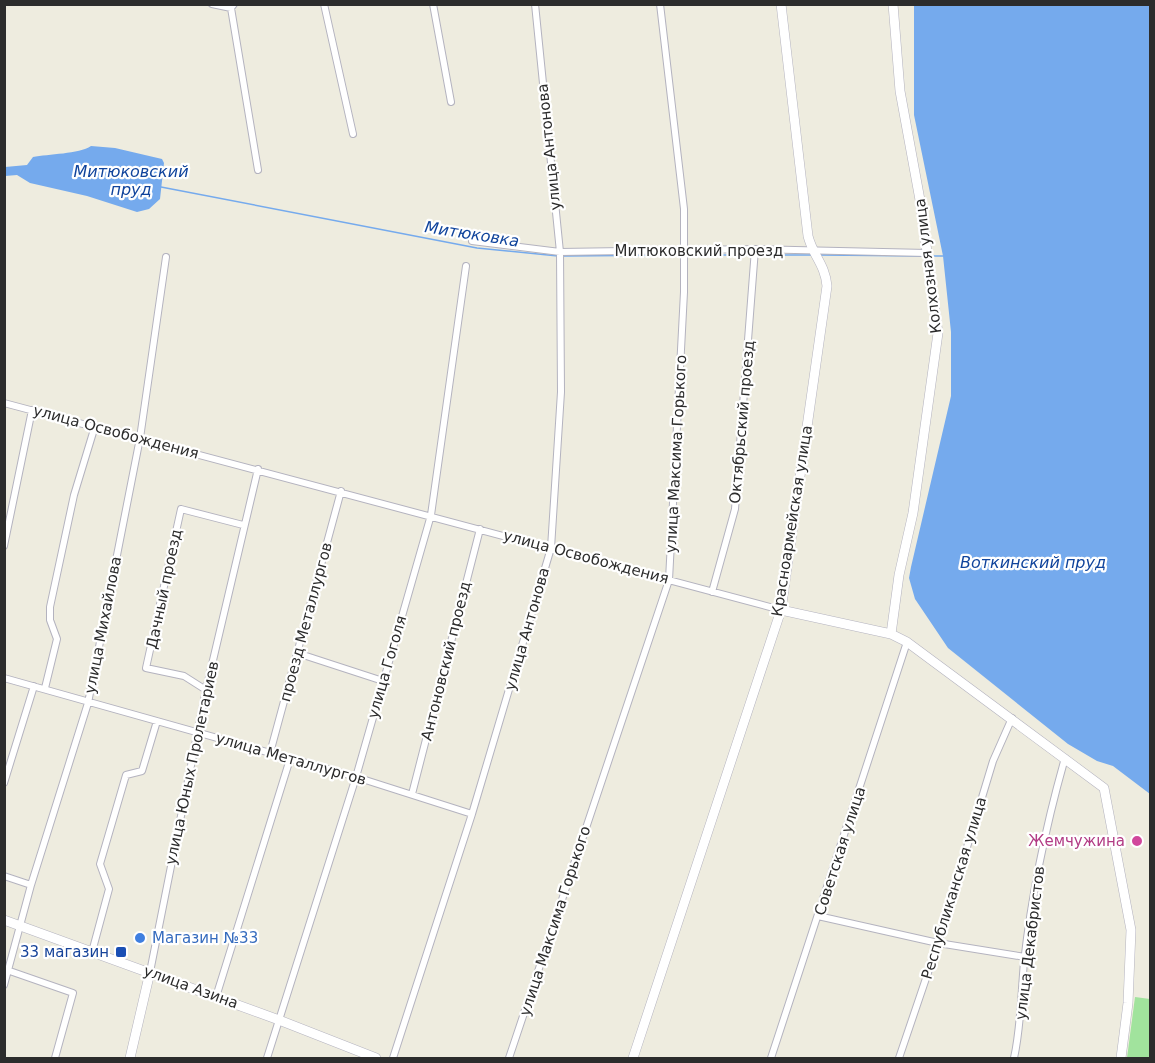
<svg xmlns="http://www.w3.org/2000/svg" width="1155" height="1063" font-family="'DejaVu Sans',sans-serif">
  <rect width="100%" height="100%" fill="#eeecdf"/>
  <!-- green -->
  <path fill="#a1e39d" d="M1135,997L1150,999V1058H1127Z"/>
  <!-- water -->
  <path fill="#75aaed" d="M914,5H1150V794L1113,766L1097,761L1068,744L948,648L915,599L909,578L911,567L951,396V332L943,256L914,115Z
    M91,146L115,148L162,159L164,163L160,199L149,209L137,212L87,196L30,183L17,175L5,176V167L27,165L33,157C48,154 79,154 91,146Z"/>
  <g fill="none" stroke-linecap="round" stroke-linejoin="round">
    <!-- stream -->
    <path stroke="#75aaed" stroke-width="1.5" d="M161,187L477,248L558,256
      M686,255H753
      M758,255H813
      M821,255L924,256
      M563,256L681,255
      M932,256H943"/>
    <defs>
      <path id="street" d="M212,4L231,8
        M234,4L231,8L258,170
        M324,4L353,134
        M433,4L451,102
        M472,241L560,252L755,249L927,253
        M4,403L781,610
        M4,546L32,410
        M712,592L735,509L755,249
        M297,653L383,681
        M4,678L356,777L472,814
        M45,688L57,639L50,620V607L74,495L95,426
        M206,690L184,676L146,668L181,509L243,525
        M270,753L341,491
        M4,783L34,686
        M412,794L480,529
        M4,876L31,885
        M818,916L938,943L1025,957
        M92,952L109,889L100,864L126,775L142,771L157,721
        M4,969L73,993L55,1058
        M150,972L206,690L258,469
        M4,985L31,885L88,703L140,438L166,257
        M216,997L290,759
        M267,1058L356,777L431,515L466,266
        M393,1058L472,814L551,548L561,392L560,252L535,4
        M509,1058L669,580L684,292V209L660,4
        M771,1058L907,642
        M899,1058L938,943L993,761L1012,718
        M1014,1058C1021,1027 1021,994 1024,962C1032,892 1046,825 1065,758"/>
      <path id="secondary" d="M781,610L891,634L907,642L1104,788L1131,930L1128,1003L1121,1058
        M891,634L899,575L913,513L938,333L920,200L900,91L893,4
        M4,920L279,1020L376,1058
        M130,1058L150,972
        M633,1058L781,610L827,286C825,264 813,256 808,236L781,4"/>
    </defs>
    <!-- street casing -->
    <use href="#street" stroke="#b4b3bf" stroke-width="8"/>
    <!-- secondary casing -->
    <use href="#secondary" stroke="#b4b3bf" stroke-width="10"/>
    <!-- street -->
    <use href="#street" stroke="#fff" stroke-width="6"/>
    <!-- secondary -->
    <use href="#secondary" stroke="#fff" stroke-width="9"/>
  </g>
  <!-- markers -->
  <circle fill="#d1479c" stroke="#fff" stroke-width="2" cx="1137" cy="841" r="6"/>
  <circle fill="#3f7fe0" stroke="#fff" stroke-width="2" cx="140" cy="938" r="6"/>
  <rect fill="#1a4fb4" stroke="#fff" stroke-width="2" x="115" y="946" width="12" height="12" rx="3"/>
  <g text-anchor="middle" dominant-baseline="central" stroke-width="4.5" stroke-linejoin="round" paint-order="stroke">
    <!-- street labels -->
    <g font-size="15" fill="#2c2c2c" stroke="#fff">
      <text transform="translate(549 147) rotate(-96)">улица Антонова</text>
      <text x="699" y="251">Митюковский проезд</text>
      <text transform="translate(928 266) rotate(-97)">Колхозная улица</text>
      <text transform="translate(742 422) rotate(-85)">Октябрьский проезд</text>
      <text transform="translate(116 432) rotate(15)">улица Освобождения</text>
      <text transform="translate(676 454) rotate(-87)">улица Максима Горького</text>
      <text transform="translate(792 521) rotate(-81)">Красноармейская улица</text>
      <text transform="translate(586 557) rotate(15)">улица Освобождения</text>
      <text transform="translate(164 589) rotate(-78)">Дачный проезд</text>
      <text transform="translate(306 622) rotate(-75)">проезд Металлургов</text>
      <text transform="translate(103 625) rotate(-79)">улица Михайлова</text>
      <text transform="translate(527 629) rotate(-74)">улица Антонова</text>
      <text transform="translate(446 661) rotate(-76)">Антоновский проезд</text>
      <text transform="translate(387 667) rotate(-74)">улица Гоголя</text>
      <text transform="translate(291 759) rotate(16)">улица Металлургов</text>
      <text transform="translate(192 763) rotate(-78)">улица Юных Пролетариев</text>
      <text transform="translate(840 851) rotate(-72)">Советская улица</text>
      <text transform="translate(954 888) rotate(-73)">Республиканская улица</text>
      <text transform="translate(555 921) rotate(-72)">улица Максима Горького</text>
      <text transform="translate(1030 943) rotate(-83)">улица Декабристов</text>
      <text transform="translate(191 987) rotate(20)">улица Азина</text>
    </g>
    <!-- hotel labels -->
    <g font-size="15" fill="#b23c85" stroke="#fff" text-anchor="end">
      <text x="1125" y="841">Жемчужина</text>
    </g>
    <!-- shop labels -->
    <g font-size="15" fill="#366cbe" stroke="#fff" text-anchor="start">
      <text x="152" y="938">Магазин №33</text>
    </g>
    <!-- transit labels -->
    <g font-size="15" fill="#164399" stroke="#fff" text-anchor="end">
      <text x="109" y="952">33 магазин</text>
    </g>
    <!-- water labels -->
    <g font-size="16" font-style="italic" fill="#10449c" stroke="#fff">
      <text x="131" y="171">Митюковский<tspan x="131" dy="18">пруд</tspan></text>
      <text transform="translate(472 234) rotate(9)">Митюковка</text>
      <text x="1033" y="562">Воткинский пруд</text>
    </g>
  </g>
  <!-- border -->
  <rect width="1155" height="1063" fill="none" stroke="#2c2c2c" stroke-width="12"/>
</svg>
